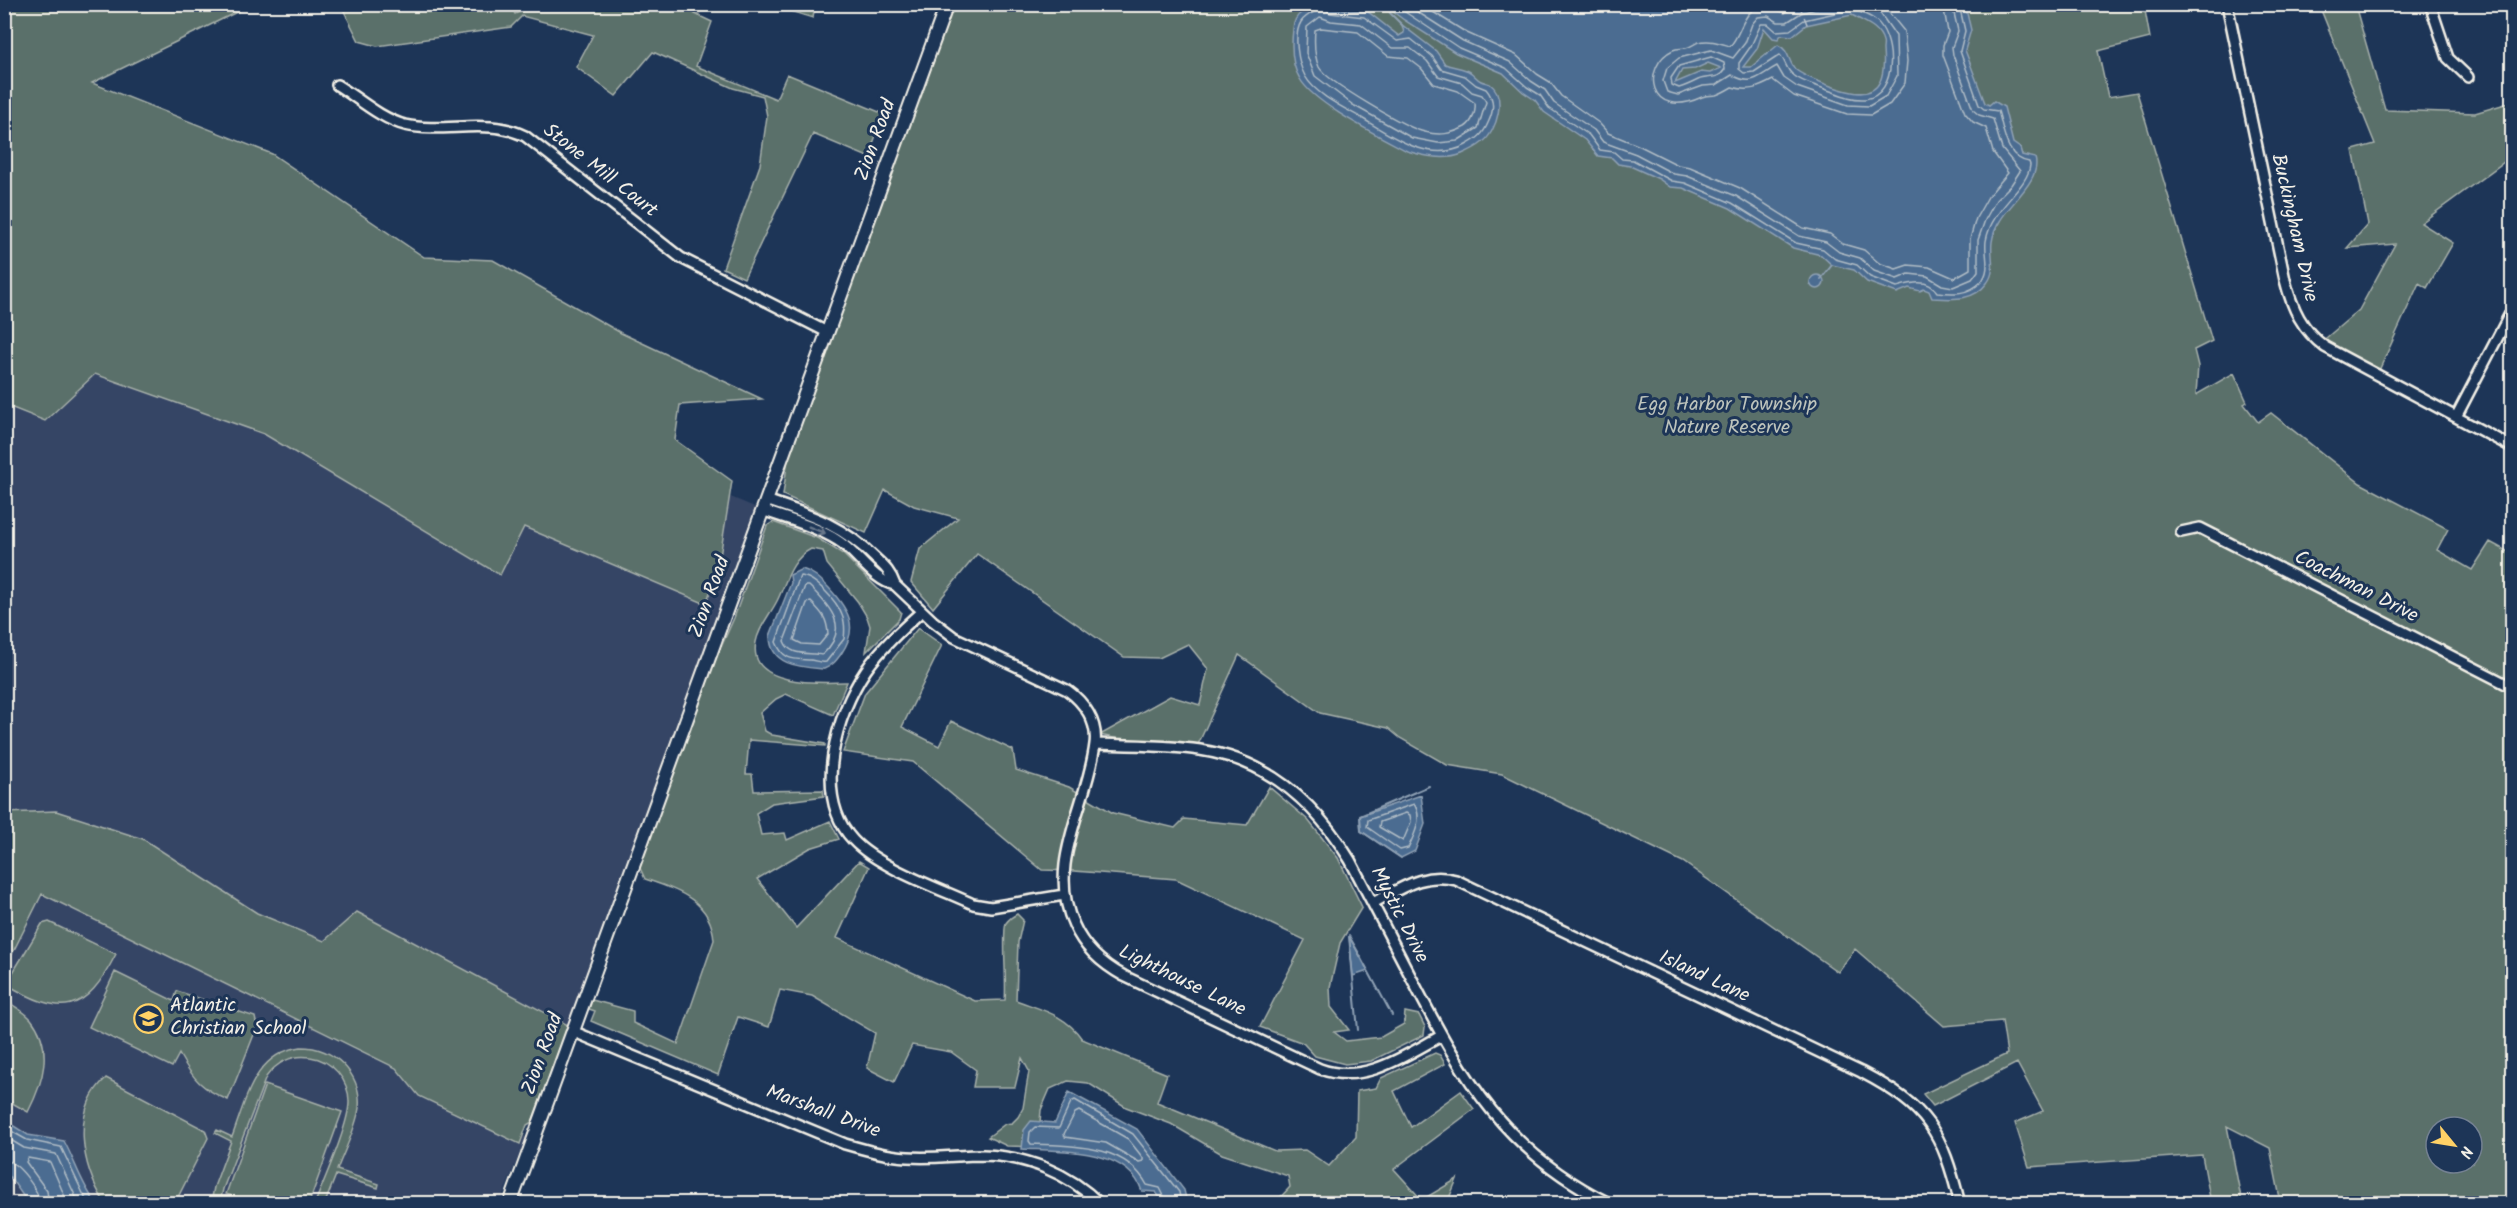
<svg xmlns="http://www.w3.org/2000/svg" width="2517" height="1208" font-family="Kalam,sans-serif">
  <rect width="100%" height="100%" fill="#1d3557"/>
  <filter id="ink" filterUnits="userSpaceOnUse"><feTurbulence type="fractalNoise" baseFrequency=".0167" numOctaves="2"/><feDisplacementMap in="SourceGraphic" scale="12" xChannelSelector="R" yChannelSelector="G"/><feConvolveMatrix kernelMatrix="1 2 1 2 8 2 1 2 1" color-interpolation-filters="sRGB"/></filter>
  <g filter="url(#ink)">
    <!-- built -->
    <path fill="#344465" d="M4,196L762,510L557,1057L5,834Z
      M41,893L396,1069L419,1096L526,1137L500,1203H10L4,1198V968Z"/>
    <!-- green -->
    <path fill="#5a706b" stroke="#a7b0aa" stroke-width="1.5" fill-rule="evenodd" d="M187,4L193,8L210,5H251L92,83L272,154L424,257L493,260L621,333L762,399L680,405L675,440L732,481L718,569L706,604L524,527L500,575L264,434L95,374L45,421L5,405V5Z
      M536,4L715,5L695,14L712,22L696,66L776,99L787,74L884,114L868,157L813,134L744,278L723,268L760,165L767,116L763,96L733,88L653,52L616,96L576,67L593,35L522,16L511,27L377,46L359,41L341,5H511L515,14Z
      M771,5L815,4V5L813,18Z
      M953,5H2144L2150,38L2098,51L2108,97L2137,92L2212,341L2194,350L2198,366L2196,395L2234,373L2247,402L2244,404L2258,422L2271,413L2360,483L2448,529L2437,550L2472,570L2490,542L2512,554V1203H2281L2270,1148L2227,1126L2242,1203H2211L2202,1155L2029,1167L2015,1123L2043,1111L2017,1063L1933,1106L1923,1094L2007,1054L2002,1021L1944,1026L1855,949L1838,972L1683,862L1502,774L1447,765L1400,738L1388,728L1320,713L1239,655L1196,749L1145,745L1100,735L1170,696L1200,705L1208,669L1188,644L1159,658L1124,657L977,554L933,608L911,582L920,549L958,518L914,506L885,490L866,533L783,495L788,458ZM2436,1127H2472V1163H2436Z
      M2319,5H2355L2385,110L2475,113L2512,102V156L2421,223L2453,243L2427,288L2419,283L2377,375L2320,343L2359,310L2395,244L2347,248L2368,224L2353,150L2375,144Z
      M773,522L817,538L843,554L901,612L899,619L866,652L870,626L867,617L858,602L827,564L823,551L811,549C791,559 786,583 777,601C770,615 759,626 756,642C747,687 821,683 847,682L833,715L786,694L776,699L760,713L765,731L772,735L825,744V746L749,740L746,774H752L754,791L823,790L824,796L772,803L756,813L761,835L785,833L787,840L830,821L839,839L810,848L757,879L796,928L859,861L869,867L837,938L975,1001L1005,1000C1007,984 1002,932 1006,923C1009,919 1013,916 1017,914L1023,920L1018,942L1016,1000C1042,1010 1066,1015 1082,1039L1167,1074L1157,1102L1275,1151L1305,1150L1329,1166L1356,1137L1357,1091L1376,1088L1381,1078L1435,1053L1440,1055L1445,1064L1394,1091L1411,1127L1461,1091L1474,1109L1394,1169L1422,1200L1457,1179L1447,1203H1275L1290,1187L1288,1176L1222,1154L1171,1124L1126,1107L1088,1083L1068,1081L1050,1089L1041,1110L1038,1147L1007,1146L988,1137L1005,1124L1012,1123L1018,1117L1023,1108L1029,1071L1022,1058L1015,1087H973L976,1070L951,1052L912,1045L894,1082L867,1068L875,1033L812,996L780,990L769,1027L738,1017L718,1075L591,1021L595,1011L589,1009L592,1000L633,1011V1023L678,1044L714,940C711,900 677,890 645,879L639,866L710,672L734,618L767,526Z
      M918,628L942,645L902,727L939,746L951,721L1013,750L1016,770L1069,787L1113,813L1175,828L1184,819L1247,825L1269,787L1308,820L1338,858L1362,907L1340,943L1330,987L1331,1007L1349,1030L1334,1032L1346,1041L1381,1037L1404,1024L1405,1012L1419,1015L1425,1027L1424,1035L1371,1061L1345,1064L1315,1056L1303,1043L1260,1027L1305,940L1176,879L1074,871L1042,870L913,762L843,752L865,693Z
      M56,811L143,839L257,913L324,941L357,912L568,1025L532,1122L527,1125L520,1144L419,1096L396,1068L42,894L5,968V813Z
      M49,922L116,954C85,1015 62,1017 6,984L42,924Z
      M115,972L174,1001L177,991L255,1017L257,1027L228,1100C202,1089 193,1079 179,1054L172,1067L89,1027Z
      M5,1000C13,1006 24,1011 31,1019C54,1048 43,1083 28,1112L5,1099Z
      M301,1047C334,1047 362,1074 359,1108C356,1129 344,1151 337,1170L379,1184L378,1188L336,1175L325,1203H315C324,1180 349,1124 349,1102C349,1080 332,1060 310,1057C292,1054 276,1063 266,1077L223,1189L220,1203H211L214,1187L231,1141L215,1133L217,1130L232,1137C246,1100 254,1053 301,1047Z
      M106,1078L205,1130L208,1138L175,1203H105C82,1167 70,1111 106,1078Z
      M265,1085L342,1112L309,1203H253L226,1194Z"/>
    <!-- water -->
    <path fill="#4b6c91" stroke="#8fa1b4" stroke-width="1.5" fill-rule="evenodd" d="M1384,5H1965L1971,30L1965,50L1985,103L1989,105L1994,101L2004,107L2013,143L2020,148L2022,155L2035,158C2042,179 2010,203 2000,221C1996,227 1993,235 1992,242C1990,257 1997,270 1987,283C1973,302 1952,299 1932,298L1929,291L1924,289L1920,291L1909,288L1897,293L1867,282L1854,270L1832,265L1821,255L1793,248L1730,208L1683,188L1670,187L1659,179L1630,166L1618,164L1612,158L1598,156L1585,140L1544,112L1535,100L1523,92L1503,73L1456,53L1404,20ZM1852,15C1863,22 1879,26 1883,41C1884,44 1883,47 1883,50C1885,72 1883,98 1852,92C1840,90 1806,78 1796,70C1788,63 1790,50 1778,45L1751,67H1743L1757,49L1764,28L1773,38L1778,39L1781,35L1792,36L1806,25ZM1708,63L1721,68L1710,73L1701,72L1675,83L1682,70L1695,69Z
      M1322,7L1367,11L1399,36L1404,33L1402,25L1436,51L1445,64C1452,67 1459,67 1466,70C1473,72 1475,78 1481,81C1483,82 1488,83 1490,84C1507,96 1497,131 1483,142C1477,147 1469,151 1462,154C1445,161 1424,156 1407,151C1380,136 1315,105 1300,79C1291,65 1291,46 1293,29C1294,13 1307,7 1322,7Z
      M1810 282a7 7 0 1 1 14 0a7 7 0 1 1-14 0Z
      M802,569C815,573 820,579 829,588C848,609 860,627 841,654C836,661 832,666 824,669C801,667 770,666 770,636L791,583L790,575Z
      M1421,795L1425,824L1415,851L1401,858L1361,831L1360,816Z
      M1349,936L1368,971L1353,976Z
      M1069,1092L1137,1129L1184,1190L1187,1203H1163L1156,1192L1142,1191C1127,1147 1059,1151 1022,1149L1024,1130L1031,1121L1055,1123Z
      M4,1120L28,1135L64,1141C75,1161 82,1186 96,1203H28L5,1170Z"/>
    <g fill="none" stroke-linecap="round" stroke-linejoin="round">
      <!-- shore -->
      <path stroke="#b0bcc5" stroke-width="1.5" d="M1317,4L1316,11C1310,14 1305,16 1301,22C1293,35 1298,63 1305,76C1315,94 1342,107 1360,117C1390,135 1429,165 1466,145C1477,139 1483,135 1488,123C1494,111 1495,99 1486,89L1476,85L1465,76L1441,69L1432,56L1411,39L1397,41L1364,17L1330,13L1326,10L1325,4
        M1393,4L1459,48L1506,68L1527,87L1540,95L1549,108L1589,135L1600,150L1614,152L1622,159L1633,160L1672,181L1685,183L1732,203L1796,243L1823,249L1835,259L1857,265L1870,277L1897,287C1911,283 1928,278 1937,292C1953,294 1968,295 1981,282C1992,269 1984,255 1986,241C1991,208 2028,189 2030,165L2029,162C2005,159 2004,129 1998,111L1984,109L1979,105L1960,51L1965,31L1959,4
        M1405,4L1463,41L1510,62L1531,81L1545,90L1554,103L1594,130L1603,142L1636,154L1674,174L1687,176L1736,196L1799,236L1826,242L1839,252L1860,258L1874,271L1897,279L1909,274L1927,276L1942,285L1953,287L1972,279L1978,271V240L1985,220L1996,200L2011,185L2020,171L2002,149L1993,119L1979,115L1973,110L1953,55L1952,47L1958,31L1952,4
        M1420,4L1467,33L1516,55L1537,74L1550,82L1561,96L1599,123L1608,133L1640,146L1678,165L1690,167L1740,188L1803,228L1830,234L1843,244L1864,250L1879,263L1896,269L1908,265L1929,267L1954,278L1970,269V239L1976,218L1989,195L2008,173L1993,152L1986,128L1973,122L1965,113L1943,55V45L1948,32L1943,4
        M1798,4L1785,13C1778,11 1773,7 1767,7C1742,5 1743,33 1730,46C1720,43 1710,39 1699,42C1695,43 1691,47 1686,48C1682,49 1677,48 1673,50C1641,65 1647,122 1702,97C1707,95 1711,96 1716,95C1722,93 1727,90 1732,87C1749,92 1758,88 1773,80L1794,96L1847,114L1871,115L1890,104L1905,83L1907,61L1904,31L1882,4
        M1833,4L1801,13L1787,22H1778L1768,16L1758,17L1752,24L1745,43L1733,58L1711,50L1679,58L1667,68L1663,81L1667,92L1678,95L1703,86L1716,85L1732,75C1753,87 1758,76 1777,66L1784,78L1797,87L1848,105L1869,106L1886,96L1897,76L1896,36L1880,13L1860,4
        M1853,9C1859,12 1868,15 1874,19C1896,34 1899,95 1865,99C1851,100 1839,94 1825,89C1814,85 1801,82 1792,74C1786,69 1785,60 1780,55L1754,72L1744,73L1739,69V63L1751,46L1761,24H1768L1776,31L1790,30L1804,20Z
        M1320,17L1331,21L1361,24L1392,48H1410L1427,61L1438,76L1462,83L1472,92L1482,95L1486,102L1478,128L1457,141L1438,143L1412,138L1353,105L1315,76L1306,53L1307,27Z
        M1321,28L1358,32L1388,56L1408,58L1421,68L1434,84L1458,91L1475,103C1476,111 1473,122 1465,127C1451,134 1440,136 1425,132C1408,129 1326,81 1319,67C1314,56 1314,43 1315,30Z
        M1711,57L1724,63L1725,69C1718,81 1708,75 1698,80C1692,83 1686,86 1679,88L1672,85L1671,78L1679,66Z
        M800,576C814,576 837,601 842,615C845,622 845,631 844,639L826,662C820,663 817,661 811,660C795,659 784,662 776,642Z
        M805,586H809C831,607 851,629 822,655C808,652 790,657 784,641Z
        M811,602C822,613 827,618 828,634L819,645L802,644L794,640L807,603Z
        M1414,804C1423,817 1415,834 1408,848L1400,850L1367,827L1368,820Z
        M1406,813L1410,815L1411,822L1403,841L1379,827L1380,822Z
        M1079,1111L1128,1139L1143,1158V1161L1139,1162L1106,1143L1065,1137L1064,1134L1075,1113Z
        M4,1127L27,1140L61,1147L88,1204
        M4,1136L24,1148L56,1154L79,1204
        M4,1160C18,1161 39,1190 40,1204
        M49,1204L47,1191L26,1162L28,1158L50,1162L68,1204
        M1168,1204L1160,1188L1147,1185C1125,1143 1072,1146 1031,1144L1029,1141L1030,1132L1035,1127L1059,1128L1071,1102L1075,1100L1133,1134L1179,1192L1181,1204"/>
      <!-- stream -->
      <path stroke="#8fa1b4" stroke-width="2" d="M1388,8L1390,13L1402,25
        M1821,279L1832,265
        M1401,858L1361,831L1360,816L1429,786
        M1365,965L1392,1015
        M1358,1030L1349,936L1361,957"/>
      <!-- ferry -->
      <path stroke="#b9c2ca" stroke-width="1.5" stroke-dasharray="8 6" stroke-linecap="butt" d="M1799,4L1809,29"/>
      <defs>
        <path id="street" d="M2227,4L2285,280C2292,308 2302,330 2325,347L2512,447
          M2430,4L2448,58L2468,77
          M337,85C358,98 381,119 405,125C445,134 487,117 525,136L681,258L827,332
          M2456,417L2512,310
          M762,510C787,519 815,526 837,540C857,552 872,580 895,585C891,573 885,567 876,559C843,525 810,515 766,500
          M2181,532L2200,528L2512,687
          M895,585L933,621L954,637L1067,690C1084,702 1098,722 1095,744C1088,805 1045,864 1074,925C1084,948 1102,964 1124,976L1320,1069C1364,1085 1404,1056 1441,1036
          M922,611C902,629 881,648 866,670C836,714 812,796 853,840C878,867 938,888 973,904L991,907L1064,895
          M1095,744C1130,745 1166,745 1200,750C1268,760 1316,804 1350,860C1371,900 1392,940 1413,981C1464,1080 1506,1153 1611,1204
          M1373,903C1400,889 1424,871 1456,880L1861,1072C1928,1107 1942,1131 1960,1204
          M572,1031L845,1144C866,1150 887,1156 908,1157C933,1159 958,1155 983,1155C1026,1156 1069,1173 1100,1204"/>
        <path id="secondary" d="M510,1204L947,4"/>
      </defs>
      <!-- street casing -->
      <use href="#street" stroke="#f4f1e8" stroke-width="14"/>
      <!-- secondary casing -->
      <use href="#secondary" stroke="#f4f1e8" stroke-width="16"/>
      <!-- street -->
      <use href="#street" stroke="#1d3557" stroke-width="9"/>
      <!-- secondary -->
      <use href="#secondary" stroke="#1d3557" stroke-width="12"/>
    </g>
    <!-- one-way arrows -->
    <defs><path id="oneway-shaft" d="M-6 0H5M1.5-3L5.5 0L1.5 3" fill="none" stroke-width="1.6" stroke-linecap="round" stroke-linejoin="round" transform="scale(1.5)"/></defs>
    <use stroke="#68778a" href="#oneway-shaft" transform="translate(817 530) rotate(22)"/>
  </g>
  <!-- icons -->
  <defs>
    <symbol id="school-ring" viewBox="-11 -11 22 22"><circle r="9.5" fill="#1d3557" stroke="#ffd166" stroke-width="1.5"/><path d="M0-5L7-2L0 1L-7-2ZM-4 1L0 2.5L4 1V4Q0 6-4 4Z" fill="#ffd166"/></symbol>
  </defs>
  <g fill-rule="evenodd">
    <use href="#school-ring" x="132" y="1002" width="33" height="33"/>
  </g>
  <g text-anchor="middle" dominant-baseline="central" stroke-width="6" stroke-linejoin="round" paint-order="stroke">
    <!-- street labels -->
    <g font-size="20" fill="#f4f1e8" stroke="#1d3557">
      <text transform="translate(876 140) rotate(-70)">Zion Road</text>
      <text transform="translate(600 171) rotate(38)">Stone Mill Court</text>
      <text transform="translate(2294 228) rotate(77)">Buckingham Drive</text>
      <text transform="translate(2356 587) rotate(27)">Coachman Drive</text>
      <text transform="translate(710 597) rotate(-70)">Zion Road</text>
      <text transform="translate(1399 915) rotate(63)">Mystic Drive</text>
      <text transform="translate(1704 977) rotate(25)">Island Lane</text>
      <text transform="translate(1182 981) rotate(26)">Lighthouse Lane</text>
      <text transform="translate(543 1054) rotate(-70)">Zion Road</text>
      <text transform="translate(823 1112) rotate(20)">Marshall Drive</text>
    </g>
    <!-- park labels -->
    <g font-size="20" fill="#bec4bc" stroke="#1d3557">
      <text x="1727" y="405">Egg Harbor Township<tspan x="1727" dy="23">Nature Reserve</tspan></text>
    </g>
    <!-- poi labels -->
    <g font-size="20" fill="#f4f1e8" stroke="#1d3557" text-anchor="start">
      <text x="170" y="1006">Atlantic<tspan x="170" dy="23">Christian School</tspan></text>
    </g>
  </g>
  <!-- margin -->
  <rect width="2517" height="1208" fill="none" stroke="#1d3557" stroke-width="24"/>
  <rect x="12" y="12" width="2493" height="1184" fill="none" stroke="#f4f1e8" stroke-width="2" filter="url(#ink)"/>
  <!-- north arrow -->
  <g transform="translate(2454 1145) rotate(120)"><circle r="28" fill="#1d3557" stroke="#738091" stroke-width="1.5"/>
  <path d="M0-4.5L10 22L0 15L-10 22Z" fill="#ffd166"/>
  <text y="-9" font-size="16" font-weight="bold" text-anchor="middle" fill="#f4f1e8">N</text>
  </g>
</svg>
